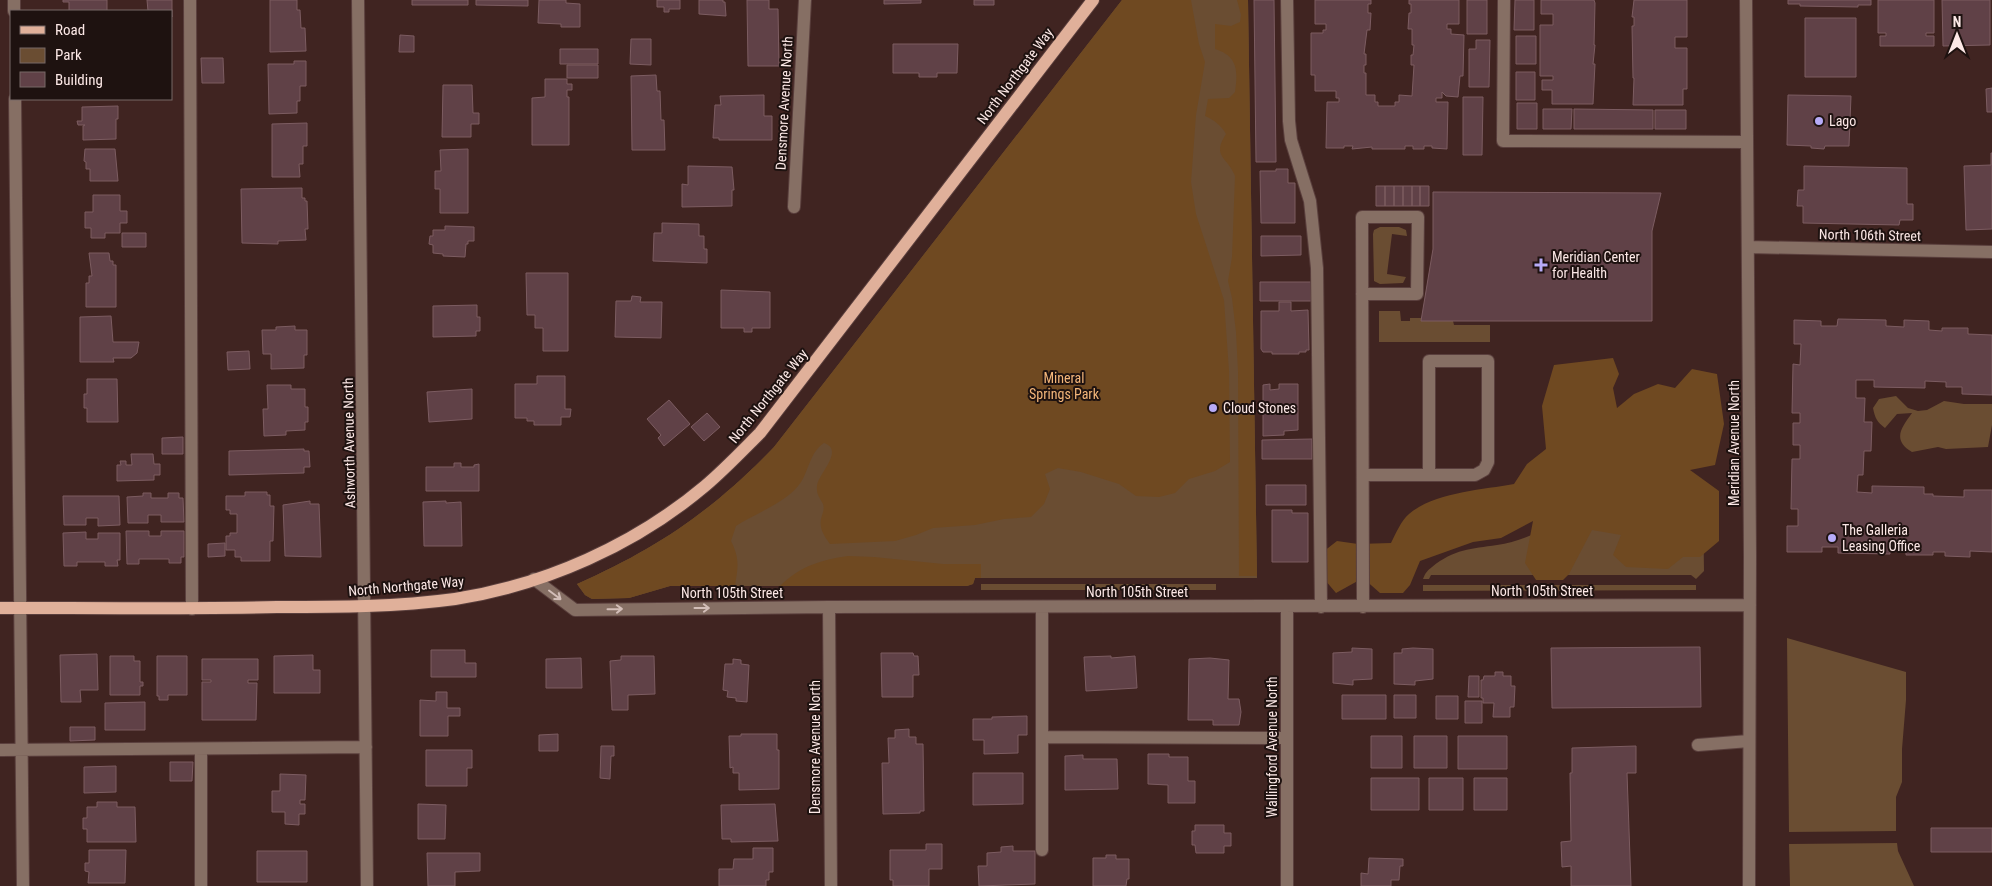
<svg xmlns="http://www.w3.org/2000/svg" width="1992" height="886" font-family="'Roboto Condensed',sans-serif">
  <rect width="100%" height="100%" fill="#402421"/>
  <!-- green -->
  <path fill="#6a4d32" d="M1122,0H1248L1257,578H975L973,584L967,586H670L629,598L592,599L585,595L577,584C658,548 712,511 774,447Z
    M1380,227H1399L1406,230L1407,236L1392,234L1387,274L1406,277L1403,283L1380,284L1374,281L1373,234L1374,230Z
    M1379,311H1400L1401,321H1410V318H1421V321H1453L1454,325H1490V342H1379Z
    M1896,396L1908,408L1918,411L1927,410L1944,401L1964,404H1992V425L1988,447L1946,449L1938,447L1912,452C1892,440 1901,428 1912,413L1897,414L1885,428C1877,422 1875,418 1873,408L1879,399Z
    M1703,501L1704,571L1696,579L1691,575H1431L1429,579H1423C1425,573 1428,570 1432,567C1454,549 1471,549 1497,545C1510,543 1522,539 1534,534Z
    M981,584H1216V590H981Z
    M1423,585H1696V590L1423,591Z
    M1787,638L1906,672V700L1902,749V782L1896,797V831L1789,832Z
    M1897,843L1898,851L1914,886H1790L1789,844Z"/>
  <!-- forest -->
  <path fill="#6f4921" d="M1122,0H1191L1199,44L1205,62L1196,115L1191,182L1196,214L1224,300L1229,371L1230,462L1215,471L1189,479L1175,493L1159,497L1136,496L1119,484L1081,472L1058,468L1045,474L1050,489L1044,504L1031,517L1004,519L975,525L933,528L916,535L895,541L830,544C825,537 819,529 821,519C822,514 825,510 823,504C820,498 816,494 817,486C818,474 845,450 824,443C810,452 809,470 801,482C788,502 756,513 736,526L731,541C740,559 738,567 735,586H670L629,598L592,599L585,595L577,584C658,548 712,511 774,447Z
    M1237,0H1248L1257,576H1239L1238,371L1236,332L1232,298L1228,281L1232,257L1235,176C1228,157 1211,157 1226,134C1221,125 1214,120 1205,116L1208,99L1229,98L1235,92C1238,71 1238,56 1215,49V24L1231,26L1240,22L1241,15Z
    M1613,358L1619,374L1613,388L1617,408L1634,394L1658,384L1675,388L1692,369L1717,374L1724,424L1715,465L1690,470L1719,491V541L1700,557H1683L1668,569L1626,567L1613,555L1621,535L1592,530L1569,574L1563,580H1536L1525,563L1533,521L1501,538L1473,542L1420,561L1410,585L1403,593H1380L1363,578L1336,593L1319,573V555L1337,541L1358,544L1391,543C1396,533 1401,521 1409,514C1435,492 1482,490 1514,484L1527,464L1546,449L1542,406L1554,365Z
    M848,556L874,557L943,564H981V578H975L973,584L967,586H780C800,566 821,560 848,556Z"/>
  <!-- building -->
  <path fill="#604147" stroke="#7c5c61" d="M63,0H107V11H69V2H63Z
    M147,0H172V17L171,11H148Z
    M270,0H297V10H300L301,28H305L306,51L270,52Z
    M412,0H468V5H412Z
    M476,0H528V6L476,5Z
    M539,0H566V3L580,4V27H561V24L538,23Z
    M657,0H680V9H669V12H664V7H657Z
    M699,0H723V2H725L726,16L699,14Z
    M747,0H769V9H778L779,66H748Z
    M884,0H921V3L884,4Z
    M974,0H994V5H974Z
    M1254,0H1274L1276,162H1256Z
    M1315,0H1371V4H1368V13H1371L1370,30H1367L1364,54H1366V65H1364V73H1366V95H1375V102H1378V106H1395V102H1399V95L1412,96L1414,65H1411V55H1413L1414,45H1412V29H1408L1409,13H1411V4H1409V0H1459V24H1447V29H1451V34L1464,35L1463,76H1460L1458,97L1446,96L1442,92V98H1436V102H1448L1447,149L1432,148V146H1424V149H1413V146H1405V149H1372V147L1352,149L1353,146H1344V148H1326L1327,102H1339V98H1336V91H1315V75H1311V33H1323V30H1326V24H1315Z
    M1467,0H1487V34H1467Z
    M1515,0H1534V30H1514Z
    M1541,0H1594L1595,3L1594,45H1595L1593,64H1595L1593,104H1552V90H1542V80H1553V76H1540V25H1553V14H1541Z
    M1634,0H1687V37H1675V48H1687V89H1683V105H1633L1634,78H1633L1632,26H1634V17H1632Z
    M1788,0H1871V5H1858V7L1800,6V4H1788Z
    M1878,0H1934V33H1926V36H1934V46H1880V36H1886V33H1878Z
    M1942,0H1990V45L1943,46Z
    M1805,18H1856V77H1805Z
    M400,35L414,36V52H399Z
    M1516,36H1536V64H1516Z
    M631,39H651V65L630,64Z
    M1476,40H1490L1489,87H1469V49H1476Z
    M893,44H958L957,73H937V77H919V73H893Z
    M560,49H598V64H560Z
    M201,58H223L224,83H202Z
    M294,61H306V86H300V101H297V113L269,114L268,64H294Z
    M567,65H598V78H567Z
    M1516,72H1535V100H1516Z
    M656,75L657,91H660L661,120H664L665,150H632L631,76Z
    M545,79H567V84H572V90H567V97H569V145H532V98L545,97Z
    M443,85H472L473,113H479V124H471V137H442Z
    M1992,88V112H1987L1986,89Z
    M764,95V116H772V140H719V138H713L715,105H721L720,96Z
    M1788,95L1851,96L1849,146H1825L1824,149L1811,148V146L1787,145Z
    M1463,97H1483L1482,155H1463Z
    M1517,103H1537V129H1517Z
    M118,106V119H116V139L83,140V126L85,125H78L77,121H82V107Z
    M1543,109H1572L1571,129H1543Z
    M1574,109L1653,110V129H1574Z
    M1655,110H1686V129H1655Z
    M307,123V146H303V164H299L300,177H272V124Z
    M85,149H115L118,181H90V169H86V162L84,161Z
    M468,149V213H440V189H435V171H441L440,150Z
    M1991,153H1992V229L1966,230L1964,166L1991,165Z
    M688,166L732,167L734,190H732V206L682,207V184L688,185Z
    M1804,166L1907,168V204H1913V220H1900L1899,225L1803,223V206H1797L1798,190H1804Z
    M1276,169H1288V183H1295V223H1261L1260,171H1276Z
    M1376,186H1385V206H1376Z
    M1385,186H1394V206H1385Z
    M1394,186H1403V206H1394Z
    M1403,186H1412V206H1403Z
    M1412,186H1420V206H1412Z
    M1420,186H1429V206H1420Z
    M302,188V198H305V201H307L308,229H305L306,240L278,241V244L242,243L241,189Z
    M1433,192L1661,193L1652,231V321H1421L1433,249Z
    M93,195H120V211H127V223H120V233H105V238H91V228H85V212H93Z
    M662,223L699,224V236H704V249H707V263L653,261L654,233H662Z
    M445,226L474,227V241H468V244H466L465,257L443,256V254L433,253V245L429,244L430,236H433V230H445Z
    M122,233H146V247H122Z
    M1261,236H1301V255L1261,256Z
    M89,253H109L110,261H113V265H116V307H86V283H89V276H92Z
    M526,273H568V351H543V328H535V315H527Z
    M1260,282H1311V301H1260Z
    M721,290L770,292V328H752V332H744V328H721Z
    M632,296L641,297L640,302H662L661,338L615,337L616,301H631Z
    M1279,302H1291V311L1308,310L1309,350H1306V352H1299V354H1272V352H1263L1261,349V311H1279Z
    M477,305V317H480V331H476V336L433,337V306Z
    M111,316L113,342H139L137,353L131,358H113L114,362H80V317Z
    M1838,319L1886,320V326L1904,327V320L1929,321V330L1942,331V328H1968V334L1992,335V395L1962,394V387H1946V382L1925,381V388L1874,387V380H1856V398H1865L1864,422H1872L1871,451H1864L1863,475H1858L1857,492L1872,493V486L1924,487V494H1933V496L1964,497V490H1992V552L1970,551V557L1945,556V552H1933V555H1906V547H1890V554L1838,553V547H1822V552H1787V526H1798V509H1791L1792,459H1800V445H1793V423H1800V413H1792L1793,364L1800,365L1801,344H1794V320L1821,321V326H1837Z
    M295,326V330H307V355H304V368L271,369V354H263L262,330H276V327Z
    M249,351L250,369L228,370L227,352Z
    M537,376H565V409H571L570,417H561V425H534V421H527V418H515V384H537Z
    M87,379H117L118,422H87V408H84V394H87Z
    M1270,384V390L1279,389V384H1298V430L1284,431V435L1263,436V385Z
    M267,385H291V389H305V407H308V422H305V430L286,431V435L264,436L263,409H268Z
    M472,389V419L429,422L427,392Z
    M669,400L690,424L664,446L658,438L661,435L647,419Z
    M707,413L720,427L704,441L691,427Z
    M183,437V454H162V438Z
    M1312,439V459H1262V440Z
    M304,449V451H309L310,467H304V473L229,475V451Z
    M131,454H153L154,464H160V475H154V480L117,481V465H121L120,461H126V465H132Z
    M454,463H461V467H474V465L479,464V491H426V467H454Z
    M1266,485H1306V505H1266Z
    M245,492H267V495H270V506H274L273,541H270V561H241V557H235V550H226V536H230V533H237V514H230V510H226V496H245Z
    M143,493H151V498H168V493H179V498H183L184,522H161V515H148V523H128L127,497L143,496Z
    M63,496H119L120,525L98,526V518H86V525H64Z
    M310,501V504H319L321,557L285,556L283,505Z
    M446,501V503L461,502L462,546H424L423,502Z
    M1272,510H1292V513H1308V562H1272Z
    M126,531H149V536H161V531H184V557H181V563H169V559H139V564H127Z
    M86,532V539H98V533H120V560H117L118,566H105V562H77V566H64L63,533Z
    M225,543V556L208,557V544Z
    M1700,647L1701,707L1552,708L1551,648Z
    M1352,648L1372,649V679L1353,680V685L1333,683V653L1352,652Z
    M1413,648L1433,649V679L1415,681V685L1394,684V653H1402V649Z
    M431,650H465V663H476V677H431Z
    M881,653H913L914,656H918L919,675H913V697H882Z
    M97,654L98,690H80L81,702H61L60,655Z
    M313,655V670H320V693H274V656Z
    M110,656H134V661H140V682H143V686H140V695H110Z
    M157,656H187V695H168V700H159V696H157Z
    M621,656H654L655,694L628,695V710H612L610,661L621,660Z
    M1111,656V658L1135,656L1137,688L1086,691L1084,657Z
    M581,658L582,688H546V659Z
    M1210,658L1229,660L1228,699H1239L1241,712L1239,725H1213V720H1188L1189,659Z
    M202,659H258V680H248V683H257L256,720H202V682H211V680H202Z
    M733,659L741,660V664L749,665L747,702L736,701V698L727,697L728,691L723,690L725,664H733Z
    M1495,672H1503V676H1511V686H1515L1514,707H1510V717H1493L1494,703H1483V698H1481V680H1483L1484,676H1495Z
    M1469,676H1479V697H1468Z
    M436,692H447V708H460V716H448V736H420V700L436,701Z
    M1342,695H1386V719H1342Z
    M1394,695H1416V718H1394Z
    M1436,696H1458V719H1436Z
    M1465,701H1482V723H1465Z
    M145,702V730H105V703Z
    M1027,716V735H1018V753L984,754V740H973V719H992V717Z
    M70,727H95V740L70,741Z
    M909,729V737H916V744H923L924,811H920V813L883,814L882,763H889L888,738H895V730Z
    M558,734V751H539V735Z
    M741,734H777V750H779V789L739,790V773H733V767L730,768L729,736H741Z
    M1371,736H1402V768H1371Z
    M1414,736H1447V768H1414Z
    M1458,736H1507V769H1458Z
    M601,746H614V756H611L610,779L600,778Z
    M1636,746V773H1627L1631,886H1571V866L1562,867L1561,842L1571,841L1570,773H1572V748Z
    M426,750H472V768H467V786H426Z
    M1148,754H1169V757H1188V781H1195V803H1168V785L1148,784Z
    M1083,755V759H1117L1118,789L1065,790V756Z
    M170,762H193L192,781H170Z
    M116,766V792L84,793V767Z
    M973,773H1023V804L973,805Z
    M280,774L306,775L305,800H300V804H305V814H299V825L285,824V812H272V791H280Z
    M1371,778H1419V810H1371Z
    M1429,778H1463V810H1429Z
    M1474,778H1507V810H1474Z
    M97,802H117V807H135L136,842H87V829H83V818H87V807H97Z
    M418,804L446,805L445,839H418Z
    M775,804L778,841L731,842V839H722L721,805Z
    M1195,825H1224V833H1231V846H1224V853H1196L1195,845H1192V831H1195Z
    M1931,828H1992V852H1931Z
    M926,844H942V869H929V886H893V880H890V850H926Z
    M1013,846V851H1035V884L979,886L978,866H987V853L1001,852V847Z
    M753,848H773V872H769V880H766V886H719V869H733L734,859H753Z
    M89,850H126L125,883H88L89,872L85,871V863H89Z
    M257,851H307V882H257Z
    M427,853H480V871L455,872V886H428Z
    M1106,855H1116V859H1129V879H1127L1126,886H1093V858H1106Z
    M1369,858L1403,859V866H1400L1399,880H1391V886H1361V873L1368,874Z"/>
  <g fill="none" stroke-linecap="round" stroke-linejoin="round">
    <defs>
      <path id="minor" d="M14,0V11
        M190,0L192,609
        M358,0L367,886
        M1287,0L1289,121L1291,140L1310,201L1317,268L1321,607
        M1504,0L1503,141L1747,142
        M1746,0L1750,555L1749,886
        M15,99L23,886
        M794,207L805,0
        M1748,247L1992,252
        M1362,294H1417L1418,217H1362C1362,347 1363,477 1363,607
        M1363,475H1475L1484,470L1488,462V361H1429V475
        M534,579L575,610L829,607L1750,605
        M829,607L831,886
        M1042,607V850
        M1042,737L1287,738
        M1698,745L1749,741
        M201,749V886
        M0,750L366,747
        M1287,886V607"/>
      <path id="major" d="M0,608C92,608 184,609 277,607C336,607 396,607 455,599C545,585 635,545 705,486C724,470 742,451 760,433L1093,0"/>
    </defs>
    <!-- minor casing -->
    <use href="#minor" stroke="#5a3f3d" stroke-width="14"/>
    <!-- major casing -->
    <use href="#major" stroke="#5a3f3d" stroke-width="14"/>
    <!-- minor -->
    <use href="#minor" stroke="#866f64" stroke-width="12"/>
    <!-- major -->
    <use href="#major" stroke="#e0b09a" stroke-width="12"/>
  </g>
  <!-- one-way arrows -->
  <defs><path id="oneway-shaft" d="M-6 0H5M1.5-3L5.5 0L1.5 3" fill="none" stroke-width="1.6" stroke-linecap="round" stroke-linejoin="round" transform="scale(1.25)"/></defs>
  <g stroke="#d3beb8">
    <use href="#oneway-shaft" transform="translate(555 595) rotate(37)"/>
    <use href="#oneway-shaft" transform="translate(702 608)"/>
    <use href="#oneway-shaft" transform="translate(615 609) rotate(-1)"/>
  </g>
  <!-- markers -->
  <g fill="#b7abf8" stroke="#1e1210" stroke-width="2">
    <circle cx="1819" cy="121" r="5"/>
    <path d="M1538.5 257.5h5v5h5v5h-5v5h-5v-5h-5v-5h5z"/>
    <circle cx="1213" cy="408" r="5"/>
    <circle cx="1832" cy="538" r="5"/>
  </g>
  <g text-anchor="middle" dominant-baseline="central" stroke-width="4" stroke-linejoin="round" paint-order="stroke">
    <!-- street labels -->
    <g font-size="14" fill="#fce8e6" stroke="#1e1210">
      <text transform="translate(1015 76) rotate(-53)">North Northgate Way</text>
      <text transform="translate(784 103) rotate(-87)">Densmore Avenue North</text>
      <text transform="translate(1870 235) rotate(1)">North 106th Street</text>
      <text transform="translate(768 396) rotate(-51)">North Northgate Way</text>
      <text transform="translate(349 443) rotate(-91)">Ashworth Avenue North</text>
      <text transform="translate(1734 443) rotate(-90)">Meridian Avenue North</text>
      <text transform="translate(406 586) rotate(-5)">North Northgate Way</text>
      <text x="1542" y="591">North 105th Street</text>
      <text x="1137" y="592">North 105th Street</text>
      <text x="732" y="593">North 105th Street</text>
      <text transform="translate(815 747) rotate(-90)">Densmore Avenue North</text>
      <text transform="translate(1272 747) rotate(-90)">Wallingford Avenue North</text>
    </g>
    <!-- poi labels -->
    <g font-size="14" fill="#fce8e6" stroke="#1e1210" text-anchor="start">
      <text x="1829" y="121">Lago</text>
      <text x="1552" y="257">Meridian Center<tspan x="1552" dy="16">for Health</tspan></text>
      <text x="1223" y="408">Cloud Stones</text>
      <text x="1842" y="530">The Galleria<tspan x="1842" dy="16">Leasing Office</tspan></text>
    </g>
    <!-- park labels -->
    <g font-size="14" fill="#f4b67a" stroke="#1e1210">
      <text x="1064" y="378">Mineral<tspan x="1064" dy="16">Springs Park</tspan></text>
    </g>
  </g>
  <!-- legend -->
  <rect x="10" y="10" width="162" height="90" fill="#1e1210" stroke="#776866"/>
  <rect x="20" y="26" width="25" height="8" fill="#e0b09a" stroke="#776866"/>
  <text x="55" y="35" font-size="15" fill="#fce8e6">Road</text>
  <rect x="20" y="48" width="25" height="15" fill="#6a4d32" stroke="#776866"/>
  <text x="55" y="60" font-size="15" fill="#fce8e6">Park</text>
  <rect x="20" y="72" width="25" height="15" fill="#604147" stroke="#776866"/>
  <text x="55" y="85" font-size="15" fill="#fce8e6">Building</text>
  <!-- north arrow -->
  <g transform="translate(1957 35)" stroke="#1e1210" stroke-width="4" paint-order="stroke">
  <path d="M0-4L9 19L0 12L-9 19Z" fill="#fce8e6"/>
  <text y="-8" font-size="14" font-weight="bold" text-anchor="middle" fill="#fce8e6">N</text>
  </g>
</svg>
